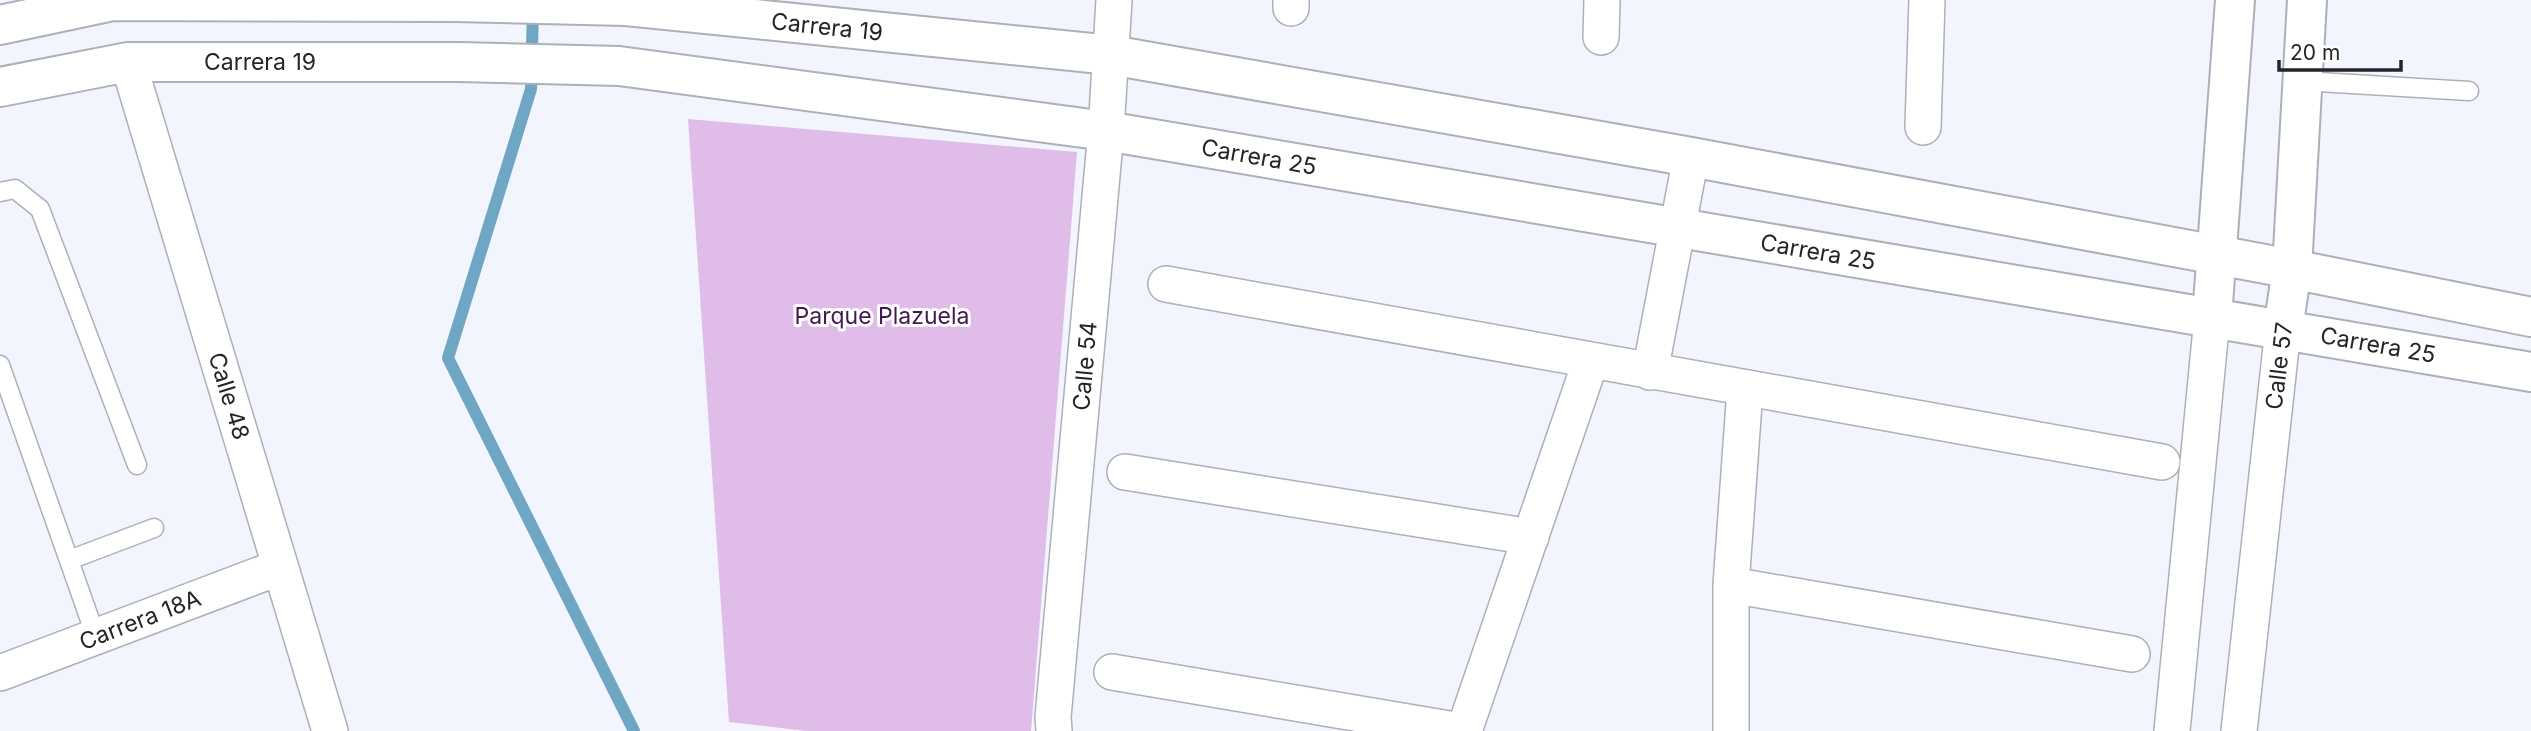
<svg xmlns="http://www.w3.org/2000/svg" width="2531" height="731" font-family="Inter,sans-serif">
  <rect width="100%" height="100%" fill="#f2f4fe"/>
  <!-- green -->
  <path fill="#dfbde8" d="M688,119L1077,152L1031,731H806L729,722Z"/>
  <g fill="none" stroke-linecap="round" stroke-linejoin="round">
    <!-- stream -->
    <path stroke="#6ea6c3" stroke-width="12" d="M533,8L531,89L448,358L634,731"/>
    <defs>
      <path id="lane" d="M2302,81L2469,91
        M0,192L15,189L40,209L137,465
        M0,365L96,637
        M69,560L154,528"/>
      <path id="street" d="M1291,8V0
        M1601,37L1602,0
        M128,62L330,731
        M1923,127L1927,0
        M1166,284L2162,462
        M1650,372L1691,157
        M1125,472L1531,537
        M1731,585L2132,654
        M1112,672L1461,731
        M0,673L280,567
        M1054,731L1053,717L1106,131L1114,0
        M1464,731L1591,360
        M1731,731V585L1745,389
        M2172,731L2212,318
        M2239,731L2283,329"/>
      <path id="secondary" d="M0,25L113,1L454,2L626,6L1111,55L1691,157L2292,269L2531,317
        M0,87L128,62H458L619,66L1106,131L2531,372
        M2212,318L2235,0
        M2283,329L2292,269L2307,0"/>
    </defs>
    <!-- lane casing -->
    <use href="#lane" stroke="#aeb0b9" stroke-width="21"/>
    <!-- street casing -->
    <use href="#street" stroke="#aeb0b9" stroke-width="38"/>
    <!-- secondary casing -->
    <use href="#secondary" stroke="#aeb0b9" stroke-width="42"/>
    <!-- lane -->
    <use href="#lane" stroke="#fff" stroke-width="18"/>
    <!-- street -->
    <use href="#street" stroke="#fff" stroke-width="35"/>
    <!-- secondary -->
    <use href="#secondary" stroke="#fff" stroke-width="38"/>
  </g>
  <g text-anchor="middle" dominant-baseline="central" stroke-width="6" stroke-linejoin="round" paint-order="stroke">
    <!-- street labels -->
    <g font-size="23" fill="#242428" stroke="#fff">
      <text transform="translate(827 27) rotate(6)">Carrera 19</text>
      <text x="260" y="62">Carrera 19</text>
      <text transform="translate(1259 157) rotate(10)">Carrera 25</text>
      <text transform="translate(1818 252) rotate(10)">Carrera 25</text>
      <text transform="translate(2378 345) rotate(10)">Carrera 25</text>
      <text transform="translate(1085 366) rotate(-85)">Calle 54</text>
      <text transform="translate(2279 366) rotate(-83)">Calle 57</text>
      <text transform="translate(229 396) rotate(73)">Calle 48</text>
      <text transform="translate(140 620) rotate(-21)">Carrera 18A</text>
    </g>
    <!-- park labels -->
    <g font-size="23" fill="#43184e" stroke="#fff">
      <text x="882" y="316">Parque Plazuela</text>
    </g>
  </g>
  <!-- scale -->
  <path d="M2279 60v10h122v-10" fill="none" stroke="#242428" stroke-width="3.5"/>
  <text x="2290" y="60" font-size="21" fill="#242428" stroke="#ffffff" stroke-width="5" paint-order="stroke">20 m</text>
</svg>
